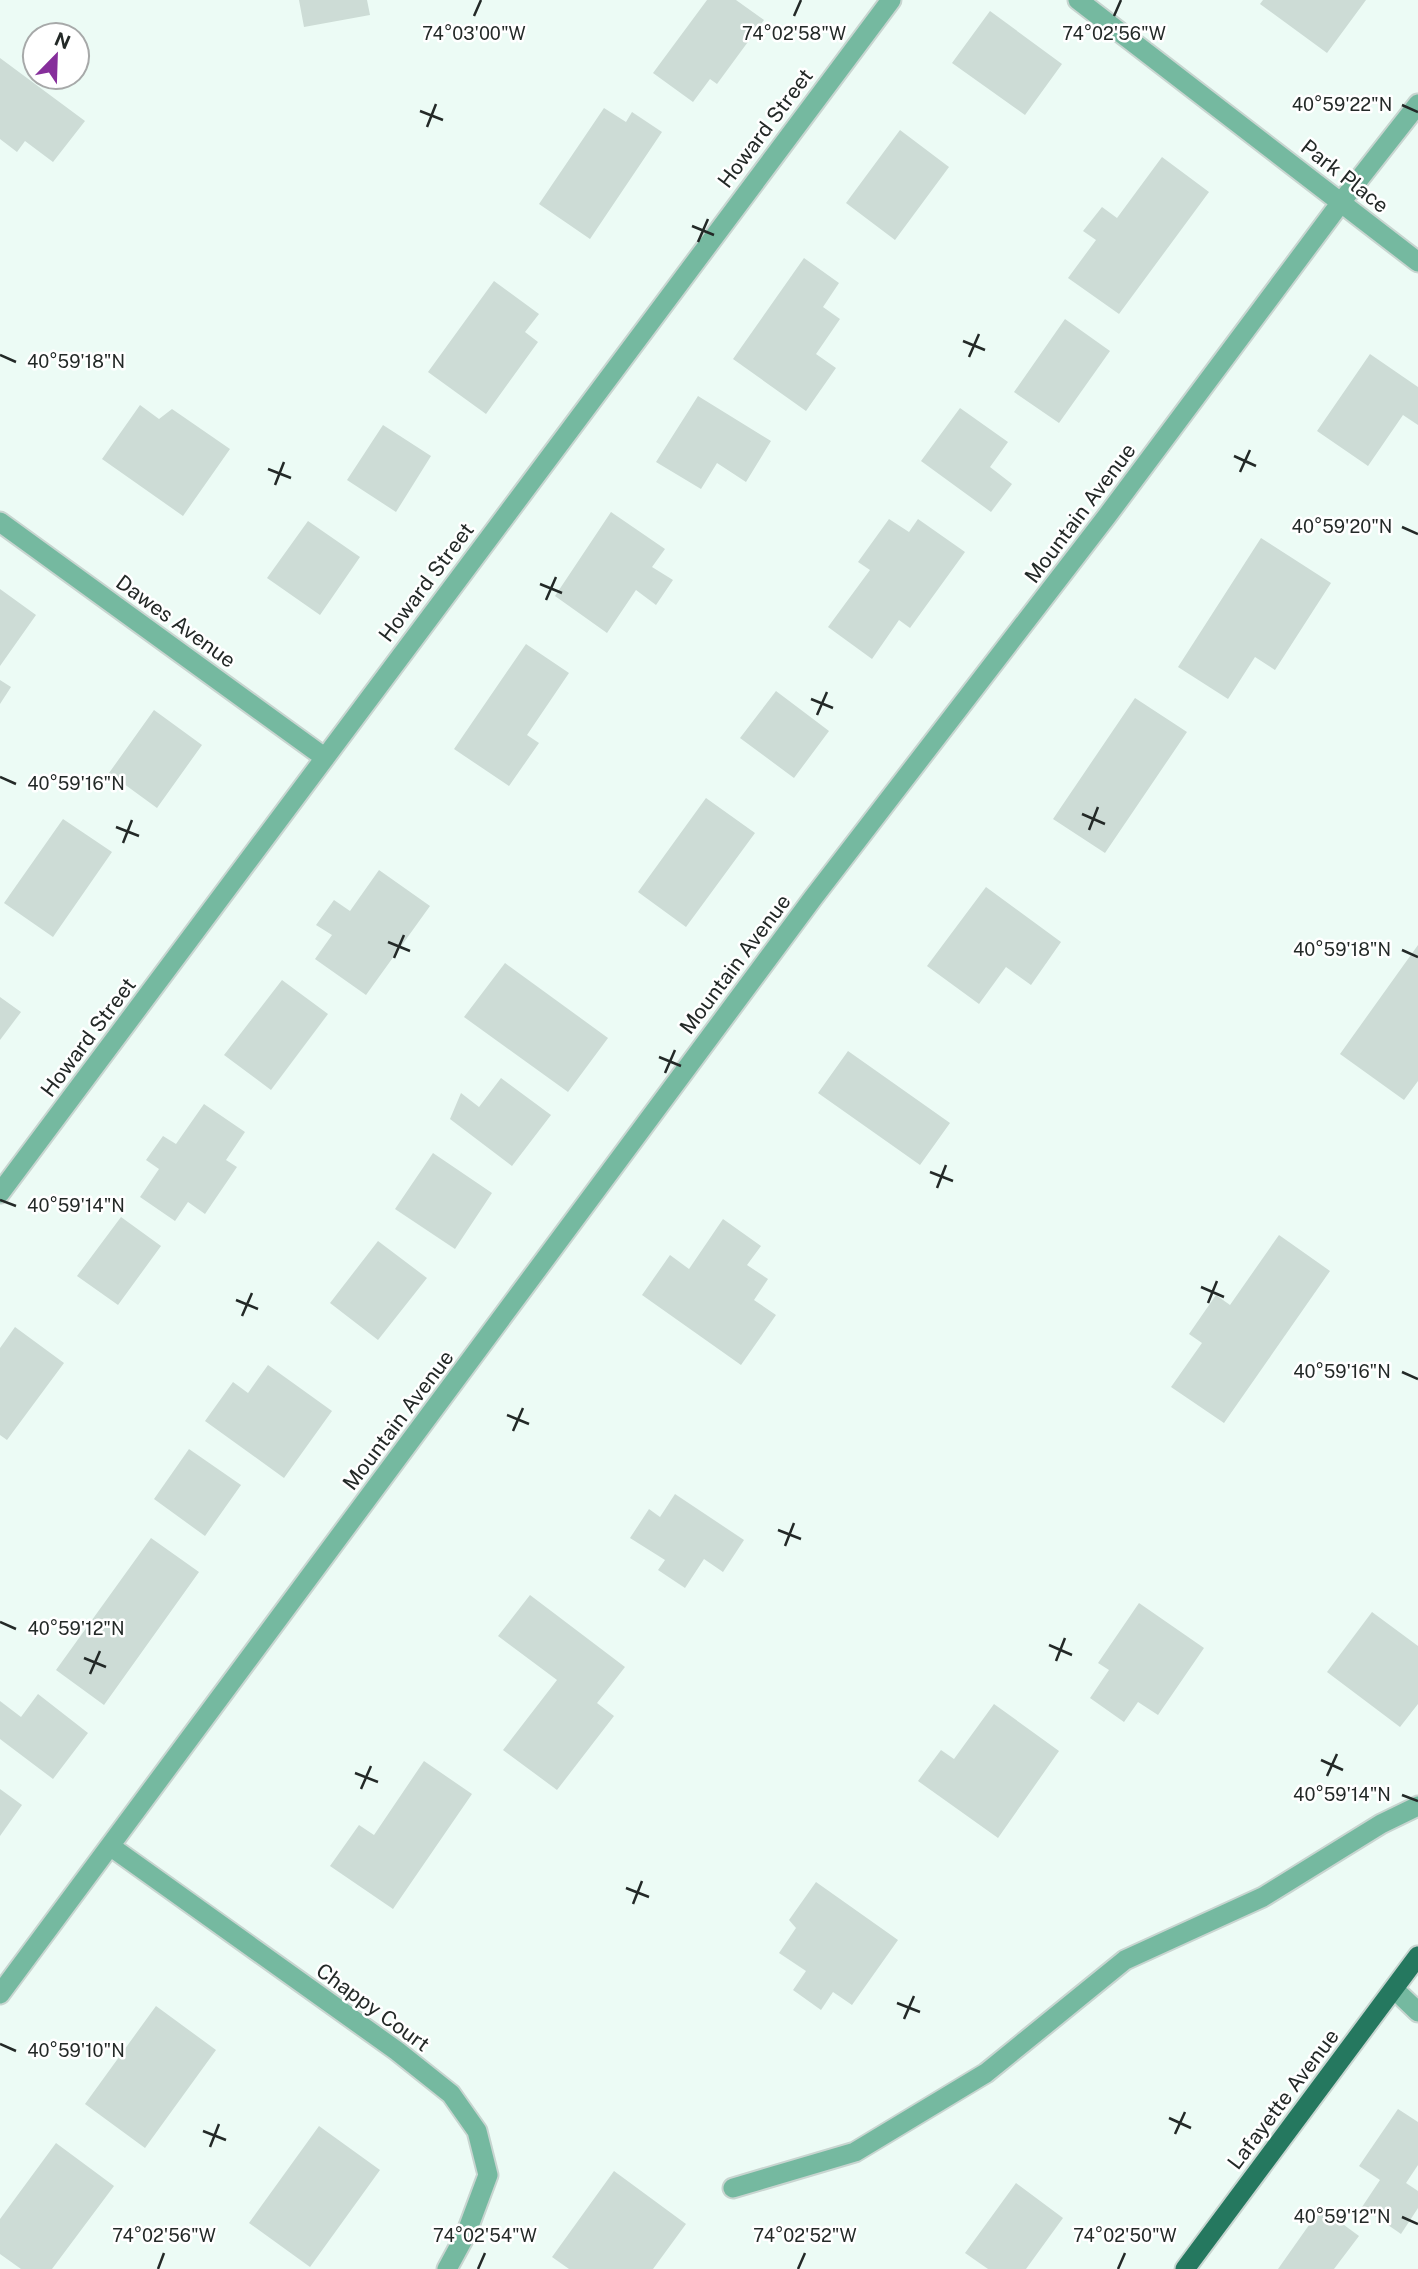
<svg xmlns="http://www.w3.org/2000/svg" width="1418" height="2269" font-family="'Public Sans',sans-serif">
  <rect width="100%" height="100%" fill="#ecfbf5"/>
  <!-- building -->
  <path fill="#cddcd6" d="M299,0H367L370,15L304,27Z
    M707,0H736L764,20L717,84L710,79L693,102L653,73Z
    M1263,0H1366L1327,53L1260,4Z
    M990,11L1062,64L1025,115L952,63Z
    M0,58L85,121L53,162L25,141L17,152L0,139Z
    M604,108L626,122L632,112L662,132L590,239L539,204Z
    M900,130L949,167L895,240L846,203Z
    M1162,157L1209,192L1119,314L1068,278L1096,240L1083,231L1102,207L1117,218Z
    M804,258L839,283L823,307L840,319L816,354L836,368L806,411L733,359Z
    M494,281L539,314L525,332L538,342L486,414L428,372Z
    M1065,319L1110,351L1059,423L1014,392Z
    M1370,354L1418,387V425L1403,415L1368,466L1317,431Z
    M698,396L771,441L746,482L717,463L701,489L656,462Z
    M140,405L159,419L172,409L230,449L183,516L102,459Z
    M960,408L1008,442L990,467L1012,484L991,512L921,461Z
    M383,425L431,456L396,512L347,480Z
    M611,512L665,549L652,567L673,580L656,605L636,590L607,633L555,596Z
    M889,519L909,532L918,519L965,552L910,628L899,620L872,659L828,627L870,570L858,562Z
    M308,521L360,557L320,615L267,578Z
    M1261,538L1331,583L1275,670L1255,657L1228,699L1178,667Z
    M0,589L36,615L0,666Z
    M526,644L569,673L527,735L539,743L509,786L454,749Z
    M0,680L11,687L0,704Z
    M776,691L829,731L794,778L740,738Z
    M1135,698L1187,732L1105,853L1053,819Z
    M154,710L202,745L157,808L109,773Z
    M706,798L755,833L686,927L638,892Z
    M63,819L112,852L53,937L4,903Z
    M379,870L430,906L366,995L315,959L332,935L316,925L334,900L350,911Z
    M986,887L1061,942L1031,985L1006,967L979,1004L927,966Z
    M1418,945V1081L1404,1100L1340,1054Z
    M505,963L608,1038L568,1092L464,1017Z
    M282,980L328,1014L271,1090L224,1055Z
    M0,997L21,1012L0,1040Z
    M848,1051L950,1123L920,1165L818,1093Z
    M501,1078L551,1115L512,1166L450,1119L461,1093L479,1107Z
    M204,1104L245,1132L226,1160L237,1167L205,1214L188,1202L175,1221L140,1197L159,1169L146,1160L163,1136L176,1144Z
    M433,1153L492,1193L455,1249L395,1209Z
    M121,1217L161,1246L118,1305L77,1276Z
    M723,1219L761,1246L747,1265L768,1279L754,1300L776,1315L741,1365L642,1295L670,1255L689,1269Z
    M1279,1235L1330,1271L1224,1423L1171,1387L1202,1343L1189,1334L1216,1295L1230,1305Z
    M378,1241L427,1278L378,1340L330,1303Z
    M15,1327L64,1363L7,1440L0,1435V1348Z
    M268,1365L332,1411L284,1478L205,1421L233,1382L248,1393Z
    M189,1449L241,1485L205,1536L154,1499Z
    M675,1494L744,1540L723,1572L704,1559L685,1588L658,1570L665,1560L630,1538L649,1509L660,1517Z
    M151,1538L199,1572L104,1705L56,1670Z
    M530,1595L625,1667L597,1703L614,1716L557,1790L503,1750L557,1680L498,1636Z
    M1139,1603L1204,1648L1158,1715L1138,1702L1124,1722L1090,1698L1109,1670L1098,1663Z
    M1372,1612L1418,1646V1704L1400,1727L1327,1672Z
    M38,1694L88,1733L53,1779L0,1739V1701L21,1717Z
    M994,1704L1059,1751L998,1838L918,1781L941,1750L954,1759Z
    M424,1761L472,1794L393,1909L330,1866L359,1825L374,1835Z
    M0,1789L22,1805L0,1836Z
    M816,1882L898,1940L852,2005L833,1992L821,2010L793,1990L806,1971L779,1953L796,1928L789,1920Z
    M156,2006L216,2050L145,2148L85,2104Z
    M1398,2109L1418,2122V2165L1406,2183L1418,2191V2208L1401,2234L1362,2207L1380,2180L1359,2166Z
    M319,2126L380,2170L310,2267L249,2223Z
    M56,2143L114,2186L52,2269H21L0,2254V2219Z
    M614,2171L686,2224L653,2269H569L552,2257Z
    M1016,2183L1063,2218L1026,2269H988L965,2253Z
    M1321,2208L1359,2236L1334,2269H1278Z"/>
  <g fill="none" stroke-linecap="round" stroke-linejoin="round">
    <defs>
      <path id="service" d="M733,2188L855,2152L986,2073L1125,1960L1263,1897L1381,1824L1418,1806"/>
      <path id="minor" d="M1078,0L1418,262
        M0,522L324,757
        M0,1193L891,0
        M110,1846L397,2051L451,2094L477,2131L488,2175L466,2234L447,2269
        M1394,1989L1418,2012
        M0,1994L813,898L1107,516L1342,201L1418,104"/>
      <path id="primary" d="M1185,2269L1418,1956"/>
    </defs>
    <!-- service casing -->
    <use href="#service" stroke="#c8d5d0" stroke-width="23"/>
    <!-- minor casing -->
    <use href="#minor" stroke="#c8d5d0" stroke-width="23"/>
    <!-- primary casing -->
    <use href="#primary" stroke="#c8d5d0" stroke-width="23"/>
    <!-- service -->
    <use href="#service" stroke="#75b9a0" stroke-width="19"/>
    <!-- minor -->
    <use href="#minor" stroke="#75b9a0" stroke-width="19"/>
    <!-- primary -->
    <use href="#primary" stroke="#25785f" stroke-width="19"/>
  </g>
  <!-- ticks -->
  <path fill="none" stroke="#232927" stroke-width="2.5" d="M474,16L481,0M794,16L801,0M1114,16L1121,0M1402,105L1418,112M420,111L443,120M427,127L436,104M692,226L714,235M698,242L708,219M963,341L985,350M0,355L16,362M969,357L979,334M1234,456L1256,466M268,469L291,478M1240,472L1250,450M275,485L284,462M1402,527L1418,534M540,584L562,593M546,600L556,577M811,699L833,708M817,715L827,692M0,777L16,784M1082,814L1105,824M116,827L139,836M1089,830L1098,807M123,843L132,820M388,942L410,951M1402,950L1418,957M394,958L404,935M659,1057L681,1066M665,1073L675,1050M930,1172L953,1181M937,1188L946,1165M0,1200L16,1206M1201,1287L1224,1297M236,1300L258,1309M1208,1303L1217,1281M242,1316L252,1293M1402,1372L1418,1379M507,1415L529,1424M513,1431L523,1408M778,1530L801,1539M785,1546L794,1523M0,1622L16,1629M1049,1645L1072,1655M84,1658L106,1667M1056,1661L1065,1638M90,1674L100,1651M1321,1760L1343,1770M355,1773L378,1782M1327,1776L1337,1754M361,1789L371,1766M1402,1795L1418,1801M626,1888L649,1897M633,1904L642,1881M897,2003L920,2012M904,2019L914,1996M0,2044L16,2051M1169,2118L1191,2128M203,2131L226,2140M1175,2134L1185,2112M210,2147L219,2124M1402,2217L1418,2224M158,2269L164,2253M478,2269L485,2253M798,2269L805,2253M1118,2269L1125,2253"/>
  <g text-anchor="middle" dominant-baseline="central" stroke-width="5" stroke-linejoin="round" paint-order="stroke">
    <!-- street labels -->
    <g font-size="21" fill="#232927" stroke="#fff">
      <text transform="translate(765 128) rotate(-53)">Howard Street</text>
      <text transform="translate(1345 176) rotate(38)">Park Place</text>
      <text transform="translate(1080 513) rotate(-53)">Mountain Avenue</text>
      <text transform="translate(426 582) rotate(-53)">Howard Street</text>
      <text transform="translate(176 621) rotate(36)">Dawes Avenue</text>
      <text transform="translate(735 964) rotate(-53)">Mountain Avenue</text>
      <text transform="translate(88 1037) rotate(-53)">Howard Street</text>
      <text transform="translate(398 1420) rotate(-53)">Mountain Avenue</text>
      <text transform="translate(373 2007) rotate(36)">Chappy Court</text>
      <text transform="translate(1283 2099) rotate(-53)">Lafayette Avenue</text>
    </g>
  </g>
  <g font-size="18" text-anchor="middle" fill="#232927" stroke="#fff" stroke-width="5" stroke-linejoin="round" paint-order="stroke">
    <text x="474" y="40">74°03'00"W</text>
    <text x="794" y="40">74°02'58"W</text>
    <text x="1114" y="40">74°02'56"W</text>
    <text x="1342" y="111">40°59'22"N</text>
    <text x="76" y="368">40°59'18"N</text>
    <text x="1342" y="533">40°59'20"N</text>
    <text x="76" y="790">40°59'16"N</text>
    <text x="1342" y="956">40°59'18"N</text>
    <text x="76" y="1212">40°59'14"N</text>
    <text x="1342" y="1378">40°59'16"N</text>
    <text x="76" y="1635">40°59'12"N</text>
    <text x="1342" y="1801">40°59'14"N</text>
    <text x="76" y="2057">40°59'10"N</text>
    <text x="1342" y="2223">40°59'12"N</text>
    <text x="164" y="2242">74°02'56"W</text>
    <text x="485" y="2242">74°02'54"W</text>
    <text x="805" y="2242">74°02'52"W</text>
    <text x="1125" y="2242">74°02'50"W</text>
  </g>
  <!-- north arrow -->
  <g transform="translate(56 56) rotate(23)"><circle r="33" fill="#ffffff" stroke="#a7a9a9" stroke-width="2"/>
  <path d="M0-5L12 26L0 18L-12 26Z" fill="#862e9b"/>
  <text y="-10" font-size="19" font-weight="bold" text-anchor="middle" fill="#232927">N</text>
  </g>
</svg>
